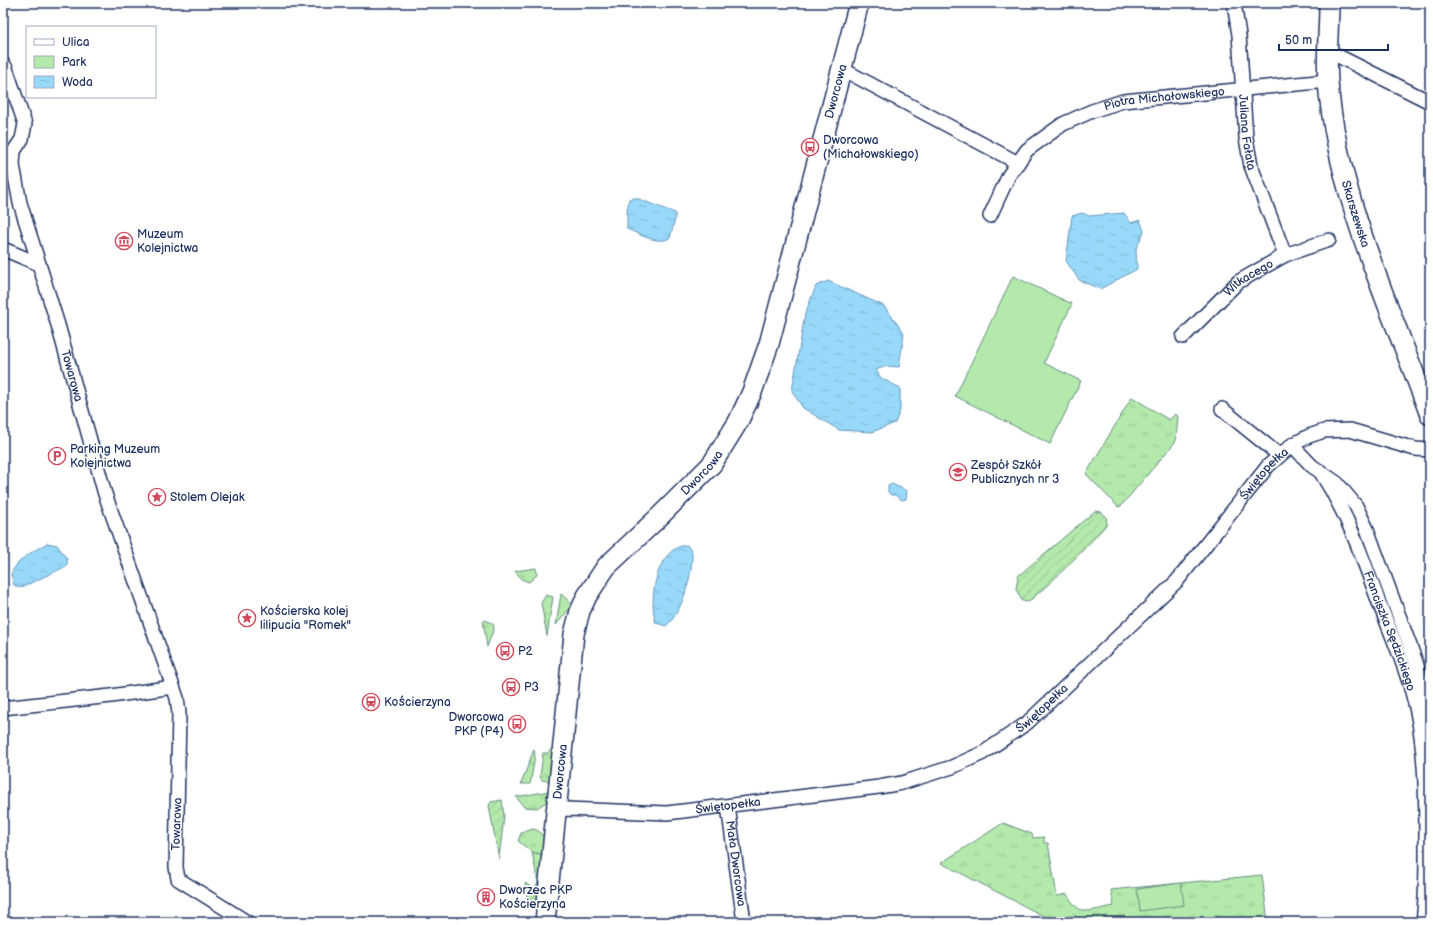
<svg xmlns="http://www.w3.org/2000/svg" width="1433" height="925" font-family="'Balsamiq Sans',sans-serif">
  <defs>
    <pattern id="grass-tufts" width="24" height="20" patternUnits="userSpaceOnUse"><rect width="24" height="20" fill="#b3e9ab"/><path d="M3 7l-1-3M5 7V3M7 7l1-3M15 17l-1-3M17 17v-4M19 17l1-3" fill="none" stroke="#99c896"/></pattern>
    <pattern id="garden-furrows" width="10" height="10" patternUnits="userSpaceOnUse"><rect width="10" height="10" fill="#b3e9ab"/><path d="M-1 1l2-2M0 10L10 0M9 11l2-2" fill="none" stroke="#99c896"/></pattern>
    <pattern id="water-ripples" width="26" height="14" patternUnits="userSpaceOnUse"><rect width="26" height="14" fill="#98d9f9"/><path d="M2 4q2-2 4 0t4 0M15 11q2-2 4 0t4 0" fill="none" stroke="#82bbd8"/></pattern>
  </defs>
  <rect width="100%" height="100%" fill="#fff"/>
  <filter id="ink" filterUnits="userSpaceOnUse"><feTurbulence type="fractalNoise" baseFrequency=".025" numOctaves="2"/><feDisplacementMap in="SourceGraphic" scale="8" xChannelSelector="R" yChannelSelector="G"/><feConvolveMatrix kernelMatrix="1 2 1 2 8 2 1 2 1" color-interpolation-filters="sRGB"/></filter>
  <g filter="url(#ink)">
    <!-- grass -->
    <path fill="url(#grass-tufts)" stroke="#678c84" d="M1132,397L1169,420L1175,414L1178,416L1176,441L1121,506L1118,507L1086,474Z
      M536,568L537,575L529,582L521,579L515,571Z
      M561,594L569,601L572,606L556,625Z
      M546,595L553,597L547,636L541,603Z
      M485,620L493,624L494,628L487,647L483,621Z
      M554,746L552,782L542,780L540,777L543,753H548Z
      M534,749L535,756L531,780L530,784H521Z
      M549,791V800L537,808L524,807L516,797Z
      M1003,823L1032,834L1033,838L1044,837V843H1048L1057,896L1067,894C1081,919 1089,910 1114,906L1111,890L1262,875L1268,922H1055L941,863Z
      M533,829C546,832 545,843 544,855L532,852L518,841L521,833Z"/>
    <!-- park -->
    <path fill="#b3e9ab" stroke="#678c84" d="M1013,276L1072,304L1044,363L1081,381L1050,444L955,396Z
      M1181,883L1184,905L1140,911L1137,889Z"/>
    <!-- garden -->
    <path fill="url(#garden-furrows)" stroke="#678c84" d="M1095,511L1101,512L1106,516L1107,524C1082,552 1057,578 1028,602L1022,601L1016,589L1018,576Z
      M502,800L504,816L499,859L489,806L491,802Z
      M532,852L544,855L539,901L528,903L525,883L534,889L538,883Z"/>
    <!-- water -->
    <path fill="url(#water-ripples)" stroke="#6695bb" d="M636,198L675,213V219L670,238C657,245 639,234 627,229V211L629,199Z
      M1082,213L1089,216L1124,213L1131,223L1140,220L1144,231L1136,249L1137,269L1100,289L1079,280L1066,261L1072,216Z
      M828,281L884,306L904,333L899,367L886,366L876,370L881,378L900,388V410L895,423L872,432L839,430L803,408L792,391L805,314L816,286Z
      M892,484L907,491L906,499L902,500L895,495H891L888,492V486Z
      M47,543L57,545L67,559V566L20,588L14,585L11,574C18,558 33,552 47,543Z
      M687,545L692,552C693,573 683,612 666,626L656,623C648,600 656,547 687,545Z"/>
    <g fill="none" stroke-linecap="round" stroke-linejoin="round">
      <defs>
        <g id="street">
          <path id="s1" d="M1234,3L1239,35L1246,138L1251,166L1285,255"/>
          <path d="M1328,51L1430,102"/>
          <path id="s2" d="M3,64L6,68L25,124L22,139L14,151L13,165L20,203L58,325L105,494L177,698L179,713L176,867L178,879L247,922"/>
          <path d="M842,69L1018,163"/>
          <path id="s3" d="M990,216L1009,175L1027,150L1063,124L1092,111L1123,101L1328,81"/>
          <path d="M3,249L39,264"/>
          <path id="s4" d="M1183,337L1238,282L1285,255L1329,240"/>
          <path d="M1222,409L1279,455"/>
          <path d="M1292,445L1312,466L1337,483L1356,506L1367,529L1416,662L1430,715"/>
          <path id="s5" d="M1320,471C1347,513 1361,553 1378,600C1392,636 1411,679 1418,717C1426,760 1426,806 1426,850C1426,874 1426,898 1423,922"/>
          <path d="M3,708L111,696L173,687"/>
          <path id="s6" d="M728,806L744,922"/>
          <path id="s7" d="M556,812L566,809L667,813L879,787L902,783L952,767L983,753L1027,723L1177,581L1268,466L1292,445L1309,436L1324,431L1350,430L1415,449L1430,450"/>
        </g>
        <g id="secondary">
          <path id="s8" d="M1329,3C1329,29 1326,56 1328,82C1337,196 1391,309 1430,415"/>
          <path id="s9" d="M545,922L574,634L580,611L587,596L606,567L659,517L712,464L738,422L752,392L769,344L859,3"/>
        </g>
      </defs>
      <!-- street casing -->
      <use href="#street" stroke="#1b2f5e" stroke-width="16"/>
      <!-- secondary casing -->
      <use href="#secondary" stroke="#1b2f5e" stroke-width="22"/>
      <!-- street -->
      <use href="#street" stroke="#fff" stroke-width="13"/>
      <!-- secondary -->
      <use href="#secondary" stroke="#fff" stroke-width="19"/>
    </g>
  </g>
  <!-- icons -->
  <defs>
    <symbol id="bus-ring" viewBox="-11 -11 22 22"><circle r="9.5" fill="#fff" stroke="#d1495b" stroke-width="1.5"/><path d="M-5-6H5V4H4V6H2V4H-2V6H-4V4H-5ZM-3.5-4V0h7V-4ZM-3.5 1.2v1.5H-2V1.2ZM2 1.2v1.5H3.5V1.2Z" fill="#d1495b"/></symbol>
    <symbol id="museum-ring" viewBox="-11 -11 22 22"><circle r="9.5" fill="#fff" stroke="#d1495b" stroke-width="1.5"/><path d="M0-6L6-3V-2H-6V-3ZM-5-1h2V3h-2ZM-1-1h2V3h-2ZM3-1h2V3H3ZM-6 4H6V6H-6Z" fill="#d1495b"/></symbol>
    <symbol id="parking-ring" viewBox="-11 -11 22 22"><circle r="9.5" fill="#fff" stroke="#d1495b" stroke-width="1.5"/><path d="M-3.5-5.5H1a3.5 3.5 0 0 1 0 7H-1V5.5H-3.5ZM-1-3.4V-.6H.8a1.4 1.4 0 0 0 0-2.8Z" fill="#d1495b"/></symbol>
    <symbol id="school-ring" viewBox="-11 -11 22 22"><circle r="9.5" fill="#fff" stroke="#d1495b" stroke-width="1.5"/><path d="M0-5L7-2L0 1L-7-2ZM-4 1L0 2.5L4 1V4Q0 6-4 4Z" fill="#d1495b"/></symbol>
    <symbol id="sight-ring" viewBox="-11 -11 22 22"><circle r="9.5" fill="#fff" stroke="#d1495b" stroke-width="1.5"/><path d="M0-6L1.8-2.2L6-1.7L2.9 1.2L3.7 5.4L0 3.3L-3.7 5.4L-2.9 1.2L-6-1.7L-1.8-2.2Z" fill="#d1495b"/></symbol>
    <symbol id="station-ring" viewBox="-11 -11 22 22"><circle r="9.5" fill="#fff" stroke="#d1495b" stroke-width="1.5"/><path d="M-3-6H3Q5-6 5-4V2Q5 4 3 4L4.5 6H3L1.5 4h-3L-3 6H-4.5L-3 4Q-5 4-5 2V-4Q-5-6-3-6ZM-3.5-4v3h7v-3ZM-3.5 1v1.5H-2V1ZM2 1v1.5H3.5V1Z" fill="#d1495b"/></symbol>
    <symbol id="building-ring" viewBox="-11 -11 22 22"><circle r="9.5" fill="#fff" stroke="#d1495b" stroke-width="1.5"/><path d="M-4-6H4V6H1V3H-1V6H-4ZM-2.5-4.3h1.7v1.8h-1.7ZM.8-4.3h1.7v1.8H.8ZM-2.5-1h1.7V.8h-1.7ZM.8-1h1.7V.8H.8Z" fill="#d1495b"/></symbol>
  </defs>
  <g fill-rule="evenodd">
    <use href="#bus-ring" x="800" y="137" width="20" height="20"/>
    <use href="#museum-ring" x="114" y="231" width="20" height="20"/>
    <use href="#parking-ring" x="47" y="446" width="20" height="20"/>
    <use href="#school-ring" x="948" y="462" width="20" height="20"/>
    <use href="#sight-ring" x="147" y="487" width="20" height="20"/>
    <use href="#sight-ring" x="237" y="608" width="20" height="20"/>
    <use href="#bus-ring" x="495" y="641" width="20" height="20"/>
    <use href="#bus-ring" x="501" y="677" width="20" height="20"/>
    <use href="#station-ring" x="361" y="692" width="20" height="20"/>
    <use href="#bus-ring" x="507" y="714" width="20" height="20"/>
    <use href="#building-ring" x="476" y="887" width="20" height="20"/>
  </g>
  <g text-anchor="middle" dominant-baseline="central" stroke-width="3" stroke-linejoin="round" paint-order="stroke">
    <!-- street labels -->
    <g font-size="12" fill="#1b2f5e" stroke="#fff">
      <text stroke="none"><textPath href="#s9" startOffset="907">Dworcowa</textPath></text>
      <text stroke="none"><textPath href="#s3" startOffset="226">Piotra Michałowskiego</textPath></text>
      <text stroke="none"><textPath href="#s1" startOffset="130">Juliana Fałata</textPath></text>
      <text stroke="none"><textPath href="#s8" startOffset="214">Skarszewska</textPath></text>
      <text stroke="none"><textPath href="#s4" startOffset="89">Witkacego</textPath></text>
      <text stroke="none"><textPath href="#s2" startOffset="327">Towarowa</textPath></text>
      <text stroke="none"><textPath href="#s9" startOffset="499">Dworcowa</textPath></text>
      <text stroke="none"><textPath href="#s7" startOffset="833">Świętopełka</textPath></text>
      <text stroke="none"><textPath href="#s5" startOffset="175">Franciszka Sędzickiego</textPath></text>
      <text stroke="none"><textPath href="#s7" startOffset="509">Świętopełka</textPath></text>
      <text stroke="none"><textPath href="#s9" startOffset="151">Dworcowa</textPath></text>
      <text stroke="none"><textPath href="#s7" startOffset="173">Świętopełka</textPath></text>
      <text transform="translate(177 824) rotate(-88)">Towarowa</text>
      <text stroke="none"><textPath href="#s6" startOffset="58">Mała Dworcowa</textPath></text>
    </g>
    <!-- poi labels -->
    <g font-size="12" fill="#1b2f5e" stroke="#fff" text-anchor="start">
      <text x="823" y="140">Dworcowa<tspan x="823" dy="14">(Michałowskiego)</tspan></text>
      <text x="137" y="234">Muzeum<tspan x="137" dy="14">Kolejnictwa</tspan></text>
      <text x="70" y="449">Parking Muzeum<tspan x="70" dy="14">Kolejnictwa</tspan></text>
      <text x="971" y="465">Zespół Szkół<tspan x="971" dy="14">Publicznych nr 3</tspan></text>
      <text x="170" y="497">Stolem Olejak</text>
      <text x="260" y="611">Kościerska kolej<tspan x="260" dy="14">lilipucia "Romek"</tspan></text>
      <text x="518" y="651">P2</text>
      <text x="524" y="687">P3</text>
      <text x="384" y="702">Kościerzyna</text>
      <text x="504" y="717" text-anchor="end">Dworcowa<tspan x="504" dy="14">PKP (P4)</tspan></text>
      <text x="499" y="890">Dworzec PKP<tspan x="499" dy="14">Kościerzyna</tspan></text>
    </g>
  </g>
  <!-- margin -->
  <rect width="1433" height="925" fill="none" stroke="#fff" stroke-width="16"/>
  <rect x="8" y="8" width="1417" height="909" fill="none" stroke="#1b2f5e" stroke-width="1.5" filter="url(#ink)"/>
  <!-- legend -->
  <rect x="26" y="26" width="130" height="72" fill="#ffffff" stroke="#a4acbf"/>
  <rect x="34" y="39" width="20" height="6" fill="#ffffff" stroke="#a4acbf"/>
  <text x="62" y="46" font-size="12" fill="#1b2f5e">Ulica</text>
  <rect x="34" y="56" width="20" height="12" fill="#b3e9ab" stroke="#a4acbf"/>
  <text x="62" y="66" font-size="12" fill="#1b2f5e">Park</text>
  <rect x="34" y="76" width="20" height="12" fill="url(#water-ripples)" stroke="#a4acbf"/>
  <text x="62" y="86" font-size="12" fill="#1b2f5e">Woda</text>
  <!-- scale -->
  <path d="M1279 44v6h109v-6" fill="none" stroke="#1b2f5e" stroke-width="2"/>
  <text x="1285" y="44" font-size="12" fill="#1b2f5e" stroke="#ffffff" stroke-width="3" paint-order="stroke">50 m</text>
</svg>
